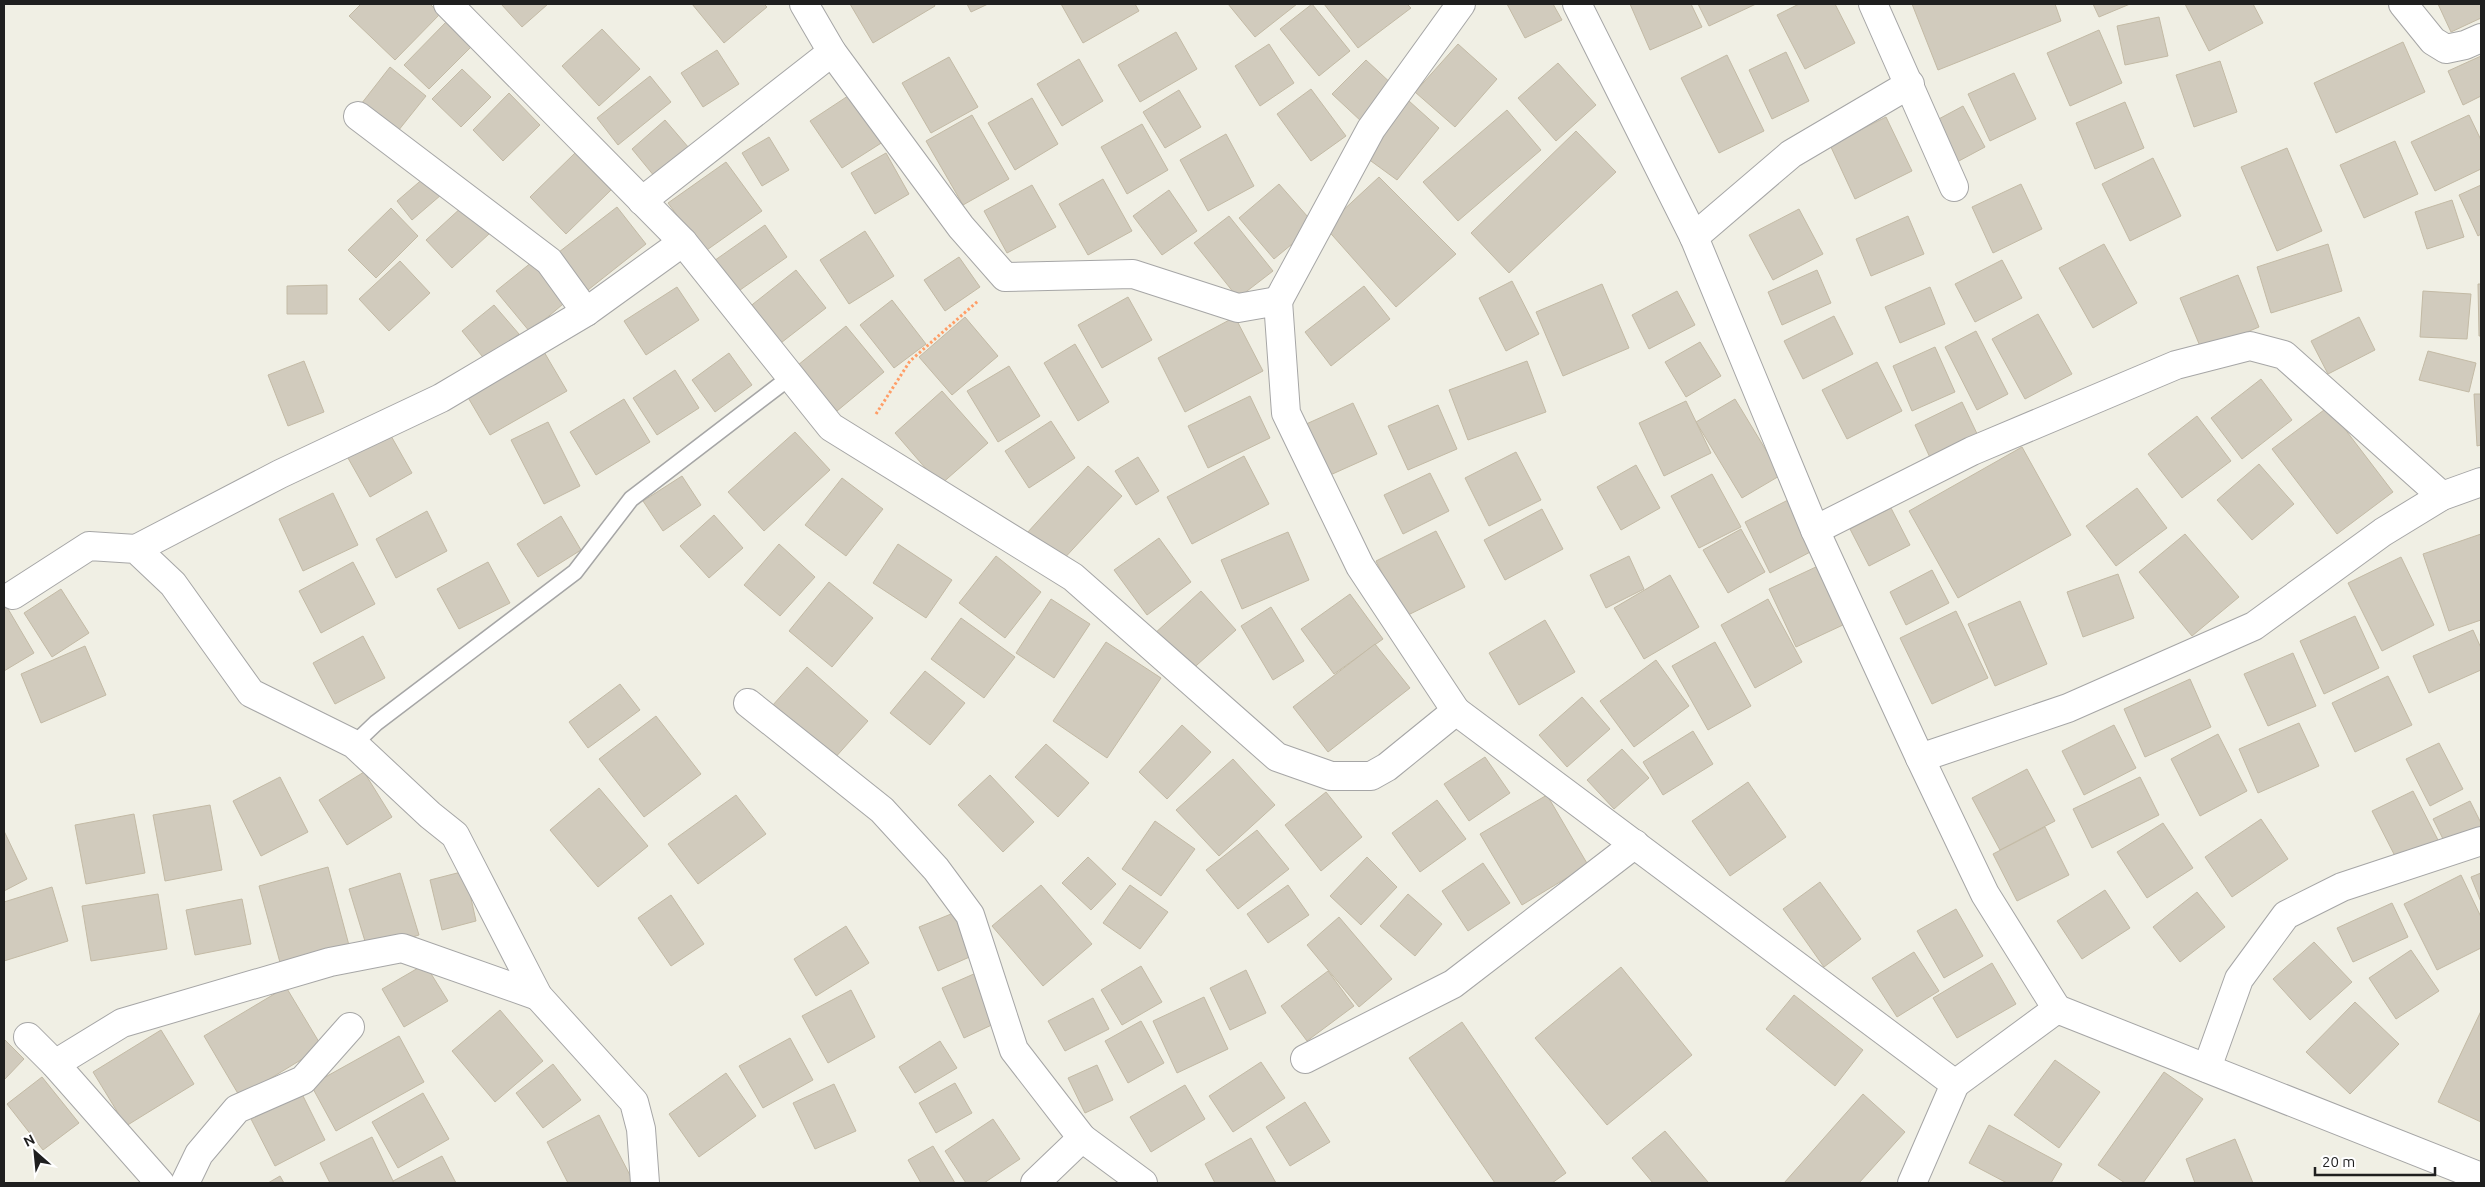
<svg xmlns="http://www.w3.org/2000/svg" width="2485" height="1187" font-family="Ubuntu,sans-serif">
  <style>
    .building { fill: #d1cbbd; stroke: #c3baa5 }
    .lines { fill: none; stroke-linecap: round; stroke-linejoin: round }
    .service-casing { stroke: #a6a6a6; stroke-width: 18 }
    .minor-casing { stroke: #a6a6a6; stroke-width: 30 }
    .path { stroke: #ff9d66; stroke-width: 3; stroke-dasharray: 2.5 2.5; stroke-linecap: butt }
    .service { stroke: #fff; stroke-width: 15 }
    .minor { stroke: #fff; stroke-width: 28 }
  </style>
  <rect width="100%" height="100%" fill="#f0efe4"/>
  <g class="building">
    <path d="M361,4h69l10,10 -45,46 -46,-44z"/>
    <path d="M501,4h47l-26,23z"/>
    <path d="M692,4h72l3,3 -43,36z"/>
    <path d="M850,4h84l1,2 -62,37z"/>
    <path d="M967,4h21l-17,8z"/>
    <path d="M1061,4h74l4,7 -56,32z"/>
    <path d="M1228,4h69l-42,33z"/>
    <path d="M1312,4l38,47 -31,25 -39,-47z"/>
    <path d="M1324,4h83l4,4 -53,40z"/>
    <path d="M1507,4h46l9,16 -37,18z"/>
    <path d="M1630,4h61l11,23 -52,23z"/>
    <path d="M1698,4h58l-47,22z"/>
    <path d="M1799,4h36l20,39 -50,26 -28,-54z"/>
    <path d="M1912,4h143l6,17 -123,49z"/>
    <path d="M2093,4h37l-31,13z"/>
    <path d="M2185,4h68l10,19 -54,28z"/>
    <path d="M2438,4h43v14l-30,14z"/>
    <path d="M2159,17l9,39 -43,9 -8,-39z"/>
    <path d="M448,20l25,25 -44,44 -25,-24z"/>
    <path d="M602,29l38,40 -41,37 -37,-40z"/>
    <path d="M2099,30l23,53 -52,23 -23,-53z"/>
    <path d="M1176,32l21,37 -57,33 -22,-37z"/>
    <path d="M2403,42l22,50 -89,41 -22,-50z"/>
    <path d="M1269,44l25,39 -34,23 -25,-40z"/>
    <path d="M1458,44l39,35 -42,48 -40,-35z"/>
    <path d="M717,50l22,34 -36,23 -22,-34z"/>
    <path d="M1786,52l23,49 -37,18 -23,-49z"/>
    <path d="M1727,55l37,76 -45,22 -38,-75z"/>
    <path d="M2481,56v40l-18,9 -15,-34z"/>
    <path d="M949,57l29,50 -47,26 -29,-50z"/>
    <path d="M1079,59l24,42 -41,25 -25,-42z"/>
    <path d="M1366,60l29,27 -33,35 -30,-28z"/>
    <path d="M2220,61l17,51 -43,15 -18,-52z"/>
    <path d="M1558,63l38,42 -40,36 -38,-43z"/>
    <path d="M390,67l36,29 -32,40 -36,-28z"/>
    <path d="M462,69l29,28 -30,30 -29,-28z"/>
    <path d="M2014,73l22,46 -46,22 -22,-47z"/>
    <path d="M650,76l21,26 -53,43 -21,-27z"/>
    <path d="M1311,89l35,47 -35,25 -34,-47z"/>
    <path d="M1179,90l22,37 -36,21 -22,-36z"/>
    <path d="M854,92l32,48 -44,28 -32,-47z"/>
    <path d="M509,93l31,32 -37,36 -30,-31z"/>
    <path d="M1032,98l26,46 -43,26 -27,-47z"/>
    <path d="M1409,101l30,27 -42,52 -37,-27z"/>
    <path d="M2125,102l19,46 -49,21 -19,-46z"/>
    <path d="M1963,106l22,41 -28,15 -22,-41z"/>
    <path d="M1507,110l34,40 -83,71 -35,-39z"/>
    <path d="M972,115l37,64 -46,26 -37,-64z"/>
    <path d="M2469,115l12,25v29l-46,22 -24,-49z"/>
    <path d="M1886,117l26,54 -57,28 -25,-54z"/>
    <path d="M665,120l24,28 -34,29 -23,-28z"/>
    <path d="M1142,124l26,46 -41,24 -26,-47z"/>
    <path d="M1576,131l40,41 -107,101 -38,-40z"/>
    <path d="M1226,134l28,52 -46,25 -28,-51z"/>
    <path d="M769,137l20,33 -27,16 -20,-33z"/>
    <path d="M2395,141l23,53 -54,24 -24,-53z"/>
    <path d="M2287,148l35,83 -45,20 -36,-84z"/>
    <path d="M575,153l36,37 -45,44 -36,-37z"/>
    <path d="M886,153l23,41 -34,20 -24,-41z"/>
    <path d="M2153,158l28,58 -51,25 -28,-57z"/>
    <path d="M726,162l36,49 -58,41 -36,-49z"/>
    <path d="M425,177l16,18 -29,25 -15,-19z"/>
    <path d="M1379,177l77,77 -60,53 -71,-80z"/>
    <path d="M1103,179l29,52 -44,24 -29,-51z"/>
    <path d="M1279,184l36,41 -41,34 -35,-41z"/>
    <path d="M2021,184l21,45 -49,24 -21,-46z"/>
    <path d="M1032,185l24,42 -49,26 -23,-42z"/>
    <path d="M2481,185v49l-3,2 -19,-41z"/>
    <path d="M1169,190l28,41 -35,24 -29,-39z"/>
    <path d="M2452,200l12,37 -37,12 -12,-37z"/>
    <path d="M463,206l26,28 -37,34 -26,-28z"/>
    <path d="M617,207l29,37 -58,46 -29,-38z"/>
    <path d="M391,208l27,28 -42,42 -28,-28z"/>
    <path d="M1799,209l24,45 -50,26 -24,-45z"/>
    <path d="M1229,216l44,55 -35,27 -44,-55z"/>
    <path d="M1908,216l16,38 -53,22 -15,-37z"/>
    <path d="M765,225l22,32 -54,38 -22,-32z"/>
    <path d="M865,231l29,45 -45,28 -29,-44z"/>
    <path d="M2104,244l33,59 -44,25 -34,-60z"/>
    <path d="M2328,244l14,47 -71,22 -14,-46z"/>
    <path d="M959,257l21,30 -35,24 -21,-31z"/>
    <path d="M537,258l32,41 -39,33 -34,-41z"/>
    <path d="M2002,260l20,38 -47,24 -20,-38z"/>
    <path d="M400,261l30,32 -41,38 -30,-32z"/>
    <path d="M796,270l30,38 -49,38 -29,-38z"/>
    <path d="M1817,270l14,33 -49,22 -14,-33z"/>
    <path d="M2238,275l21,52 -57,24 -22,-53z"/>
    <path d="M1512,281l27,53 -33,17 -27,-53z"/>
    <path d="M1602,284l27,64 -66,28 -27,-64z"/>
    <path d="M2478,284h3v52h-2z"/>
    <path d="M327,285v29h-40v-28z"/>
    <path d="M1364,286l26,33 -59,47 -26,-34z"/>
    <path d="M677,287l22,33 -53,35 -22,-34z"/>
    <path d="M1930,287l15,37 -45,19 -15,-36z"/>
    <path d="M1677,291l18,34 -46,24 -17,-34z"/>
    <path d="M2423,291l48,3 -4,45 -47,-2z"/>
    <path d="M1128,297l24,43 -50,28 -24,-43z"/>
    <path d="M892,300l34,44 -32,24 -34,-43z"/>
    <path d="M494,305l25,29 -33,27 -24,-30z"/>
    <path d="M2038,314l34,60 -47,25 -33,-60z"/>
    <path d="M1834,316l19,38 -50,25 -19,-38z"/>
    <path d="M965,317l33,39 -46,39 -33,-38z"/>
    <path d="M1235,317l28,54 -78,41 -27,-54z"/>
    <path d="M2359,317l16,33 -47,24 -17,-33z"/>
    <path d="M846,326l38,46 -47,39 -39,-46z"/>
    <path d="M1976,331l32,63 -31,16 -32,-63z"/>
    <path d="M1700,342l21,34 -35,21 -21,-35z"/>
    <path d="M1075,344l34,58 -31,19 -34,-58z"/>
    <path d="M540,345l27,46 -77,44 -27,-46z"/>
    <path d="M1935,347l20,45 -43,19 -19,-45z"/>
    <path d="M2428,351l48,12 -7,29 -50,-12z"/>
    <path d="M729,353l23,32 -37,27 -23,-32z"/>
    <path d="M304,361l20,51 -36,14 -20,-51z"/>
    <path d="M1527,361l19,51 -78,28 -19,-50z"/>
    <path d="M1877,362l25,49 -55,28 -25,-49z"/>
    <path d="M1009,366l31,50 -42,26 -31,-51z"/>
    <path d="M675,370l24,38 -42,27 -24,-37z"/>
    <path d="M2261,379l31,41 -50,39 -31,-41z"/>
    <path d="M942,391l46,52 -48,42 -45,-52z"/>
    <path d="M2474,394h7v51l-4,1z"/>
    <path d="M1250,396l20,42 -62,30 -20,-42z"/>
    <path d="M624,399l26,43 -54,33 -26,-43z"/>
    <path d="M1735,399l46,76 -39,23 -46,-76z"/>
    <path d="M1686,401l25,52 -47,23 -25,-53z"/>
    <path d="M1962,402l18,38 -47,24 -18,-39z"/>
    <path d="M1353,403l24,51 -49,22 -24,-51z"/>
    <path d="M1438,405l19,44 -49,21 -20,-44z"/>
    <path d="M2328,407l65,85 -56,42 -65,-85z"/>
    <path d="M2197,416l34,45 -49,37 -34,-44z"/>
    <path d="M1051,421l24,37 -46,30 -24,-37z"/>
    <path d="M548,422l32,64 -36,18 -33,-64z"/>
    <path d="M386,427l26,46 -42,24 -26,-46z"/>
    <path d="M795,432l35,38 -66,61 -36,-39z"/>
    <path d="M2022,447l49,88 -113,63 -49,-87z"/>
    <path d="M1516,452l25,48 -52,26 -24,-48z"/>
    <path d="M1244,456l25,48 -77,40 -25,-47z"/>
    <path d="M1138,457l21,34 -23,14 -21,-34z"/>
    <path d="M2259,464l35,40 -42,36 -35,-40z"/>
    <path d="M1636,465l24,43 -39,22 -24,-43z"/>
    <path d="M1088,466l34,30 -62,67 -33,-30z"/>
    <path d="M1430,473l19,38 -46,23 -19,-39z"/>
    <path d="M1712,474l29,53 -42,21 -28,-52z"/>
    <path d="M682,476l19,29 -38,26 -20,-30z"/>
    <path d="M842,478l41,31 -37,47 -41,-31z"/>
    <path d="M2137,488l30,40 -51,38 -30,-40z"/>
    <path d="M333,493l25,52 -55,26 -24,-52z"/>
    <path d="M1790,499l26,50 -46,24 -25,-51z"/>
    <path d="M1891,508l19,37 -41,21 -19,-37z"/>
    <path d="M1542,509l21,40 -58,31 -21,-40z"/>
    <path d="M427,511l20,40 -51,27 -20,-39z"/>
    <path d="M714,515l29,33 -34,30 -29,-32z"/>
    <path d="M561,516l20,34 -43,27 -21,-33z"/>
    <path d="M1741,529l24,43 -37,21 -25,-43z"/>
    <path d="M1436,531l29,56 -61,30 -28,-56z"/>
    <path d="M1288,532l21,48 -67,29 -21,-49z"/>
    <path d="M2185,534l54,63 -47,39 -53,-64z"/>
    <path d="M2481,534v86l-32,11 -26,-77z"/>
    <path d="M1159,538l32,44 -44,33 -33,-45z"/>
    <path d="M779,544l36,33 -35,39 -36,-31z"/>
    <path d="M898,544l54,36 -26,38 -53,-35z"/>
    <path d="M996,556l45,36 -36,46 -46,-35z"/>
    <path d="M1629,556l15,33 -38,19 -16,-33z"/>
    <path d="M2401,557l33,68 -52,26 -34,-68z"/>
    <path d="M353,562l22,42 -54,29 -22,-42z"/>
    <path d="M488,562l22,41 -51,26 -22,-40z"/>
    <path d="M1818,566l27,58 -49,23 -27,-58z"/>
    <path d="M1932,570l17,33 -43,22 -16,-33z"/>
    <path d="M2118,574l16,44 -51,19 -16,-45z"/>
    <path d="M1670,575l29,52 -55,32 -30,-51z"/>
    <path d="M829,582l44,36 -41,49 -43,-36z"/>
    <path d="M61,589l28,44 -37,24 -28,-44z"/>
    <path d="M1201,591l35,39 -48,43 -35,-38z"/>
    <path d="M1350,594l33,45 -49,35 -33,-45z"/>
    <path d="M1051,599l39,25 -36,54 -38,-25z"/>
    <path d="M1768,599l34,63 -47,26 -34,-63z"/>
    <path d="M2020,601l27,63 -52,22 -27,-62z"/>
    <path d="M4,602l30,51 -30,18z"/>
    <path d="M1271,607l33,54 -31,19 -32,-54z"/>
    <path d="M1956,611l32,67 -56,26 -32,-66z"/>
    <path d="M2355,616l24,52 -55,26 -24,-53z"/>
    <path d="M961,618l54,39 -31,41 -53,-39z"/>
    <path d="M1545,620l30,52 -56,33 -30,-52z"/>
    <path d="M2473,630l8,18v22l-52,23 -16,-37z"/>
    <path d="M363,636l22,42 -50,26 -22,-41z"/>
    <path d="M1106,642l55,36 -54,80 -54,-37z"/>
    <path d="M1715,642l36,64 -43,24 -36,-64z"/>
    <path d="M1375,644l35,44 -82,64 -35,-45z"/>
    <path d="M85,646l21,49 -65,28 -20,-49z"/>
    <path d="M2293,653l23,53 -48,20 -24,-52z"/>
    <path d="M1656,660l33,46 -55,41 -34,-46z"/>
    <path d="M807,667l61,54 -35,39 -61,-54z"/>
    <path d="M925,671l40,32 -35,42 -40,-32z"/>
    <path d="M2388,676l24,49 -57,27 -23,-49z"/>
    <path d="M2190,679l21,48 -66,30 -21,-48z"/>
    <path d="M620,684l20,26 -52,38 -19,-26z"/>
    <path d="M1582,697l28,32 -43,38 -28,-32z"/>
    <path d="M656,716l45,58 -57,43 -45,-58z"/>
    <path d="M2299,723l20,43 -61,27 -19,-44z"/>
    <path d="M1182,725l29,27 -44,47 -28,-27z"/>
    <path d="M2114,725l22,43 -52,27 -22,-44z"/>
    <path d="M1693,731l20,33 -50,31 -20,-33z"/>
    <path d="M2218,734l29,57 -47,25 -29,-57z"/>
    <path d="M2439,743l24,46 -33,17 -24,-47z"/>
    <path d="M1046,744l43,39 -31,34 -43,-40z"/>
    <path d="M1622,749l27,29 -35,31 -27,-29z"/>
    <path d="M1485,757l25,36 -41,28 -25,-37z"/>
    <path d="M1233,759l42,46 -56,51 -43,-46z"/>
    <path d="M2027,769l28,52 -55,29 -28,-52z"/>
    <path d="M364,772l28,45 -45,28 -28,-45z"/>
    <path d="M990,775l44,47 -31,30 -45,-47z"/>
    <path d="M280,777l28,55 -47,24 -28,-55z"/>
    <path d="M2140,777l19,38 -67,33 -19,-39z"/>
    <path d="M1748,782l38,55 -56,39 -38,-55z"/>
    <path d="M599,788l49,58 -50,41 -48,-57z"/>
    <path d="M2413,791l25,49 -41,20 -25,-49z"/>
    <path d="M1326,792l36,45 -41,34 -36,-46z"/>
    <path d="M736,795l30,39 -68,50 -30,-40z"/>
    <path d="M1547,795l41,70 -66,40 -42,-71z"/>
    <path d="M1437,800l29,39 -46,33 -28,-39z"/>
    <path d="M2470,801l11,22v8l-34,16 -14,-28z"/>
    <path d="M210,805l12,65 -57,11 -12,-66z"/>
    <path d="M134,814l11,59 -59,11 -11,-59z"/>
    <path d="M2261,819l27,40 -56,38 -27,-40z"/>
    <path d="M1155,821l40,28 -34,47 -39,-27z"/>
    <path d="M2163,823l30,45 -46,30 -30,-46z"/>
    <path d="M2045,827l24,48 -52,26 -24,-47z"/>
    <path d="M1257,830l32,39 -51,40 -32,-39z"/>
    <path d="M4,831l23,48 -23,12z"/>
    <path d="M1088,857l28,27 -25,26 -29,-27z"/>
    <path d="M1367,857l30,30 -36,38 -31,-29z"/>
    <path d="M1483,863l27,40 -42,28 -26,-40z"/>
    <path d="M328,867l22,82 -69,17 -22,-80z"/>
    <path d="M465,871l11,50 -34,9 -12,-50z"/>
    <path d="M400,873l19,62 -51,16 -19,-62z"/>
    <path d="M2481,873v29l-10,-25z"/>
    <path d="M2461,875l20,42v31l-44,22 -33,-66z"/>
    <path d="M1820,882l41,57 -37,28 -41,-58z"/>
    <path d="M1041,885l51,59 -49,42 -51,-60z"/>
    <path d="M1130,885l38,27 -28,37 -37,-26z"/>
    <path d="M1288,885l21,30 -41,28 -21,-29z"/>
    <path d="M52,887l16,54 -64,20v-59z"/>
    <path d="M2105,890l25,38 -48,31 -25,-38z"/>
    <path d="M2197,892l28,35 -45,35 -27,-35z"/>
    <path d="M158,894l9,55 -76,12 -9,-55z"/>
    <path d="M1408,894l34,30 -27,32 -35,-30z"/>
    <path d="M671,895l33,49 -33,22 -33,-48z"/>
    <path d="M242,899l9,45 -56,11 -9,-45z"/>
    <path d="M2392,903l16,34 -55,25 -16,-34z"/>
    <path d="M1956,909l27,47 -39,22 -27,-47z"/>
    <path d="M956,912l18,43 -36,16 -19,-44z"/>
    <path d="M1339,917l53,62 -33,28 -52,-62z"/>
    <path d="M846,926l23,37 -53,33 -22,-37z"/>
    <path d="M2314,942l38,40 -42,38 -37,-41z"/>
    <path d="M2411,950l28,41 -43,28 -27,-41z"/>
    <path d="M1914,952l25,39 -42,26 -25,-39z"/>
    <path d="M1992,963l24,41 -59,34 -24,-40z"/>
    <path d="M425,964l23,37 -44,26 -22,-38z"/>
    <path d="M1141,966l21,36 -40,23 -21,-35z"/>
    <path d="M1621,967l71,88 -85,70 -72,-87z"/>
    <path d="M1246,970l20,43 -36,17 -20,-42z"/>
    <path d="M1328,971l26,35 -47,35 -26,-35z"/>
    <path d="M976,973l22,49 -34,16 -22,-50z"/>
    <path d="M286,987l36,60 -82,50 -36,-61z"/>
    <path d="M851,990l24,47 -47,26 -26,-47z"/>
    <path d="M1794,995l69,55 -28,36 -69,-57z"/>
    <path d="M1204,997l24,52 -51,24 -24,-52z"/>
    <path d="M1093,998l16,31 -44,22 -17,-30z"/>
    <path d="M2355,1002l44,42 -49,50 -44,-42z"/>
    <path d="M500,1010l43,51 -48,41 -43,-51z"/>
    <path d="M2481,1011v111l-43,-20z"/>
    <path d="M1141,1021l23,42 -36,20 -23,-42z"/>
    <path d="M1462,1022l104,151 -14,10h-57l-86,-125z"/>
    <path d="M161,1030l33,54 -68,42 -33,-54z"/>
    <path d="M399,1036l25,46 -88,49 -25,-46z"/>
    <path d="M790,1038l23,42 -50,28 -24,-42z"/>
    <path d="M4,1039l20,20 -20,21z"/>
    <path d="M940,1041l17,27 -42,25 -16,-26z"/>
    <path d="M2055,1060l45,32 -41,56 -45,-33z"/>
    <path d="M1261,1062l24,36 -52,34 -24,-36z"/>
    <path d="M553,1064l28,36 -38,28 -27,-35z"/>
    <path d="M1097,1065l16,35 -28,13 -17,-35z"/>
    <path d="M2164,1072l39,27 -60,84h-18l-27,-18z"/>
    <path d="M726,1073l30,43 -57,41 -30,-43z"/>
    <path d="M42,1077l37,46 -36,27 -36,-46z"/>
    <path d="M955,1083l17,30 -36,20 -17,-30z"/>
    <path d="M834,1084l22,47 -41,18 -22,-46z"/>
    <path d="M1185,1085l20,34 -54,33 -21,-35z"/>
    <path d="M423,1093l26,46 -51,29 -26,-46z"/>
    <path d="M302,1094l23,46 -50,26 -24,-47z"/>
    <path d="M1863,1094l42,38 -46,51h-75z"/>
    <path d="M1305,1102l25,40 -40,24 -24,-39z"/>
    <path d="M599,1115l35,68h-66l-21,-41z"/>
    <path d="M993,1119l27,40 -36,24h-18l-21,-32z"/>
    <path d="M1989,1125l73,39 -11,19h-44l-38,-20z"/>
    <path d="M1665,1131l43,51 -1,1h-54l-21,-25z"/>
    <path d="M372,1137l22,46h-64l-10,-20z"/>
    <path d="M1251,1138l25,45h-61l-10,-19z"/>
    <path d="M2235,1139l18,44h-58l-9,-24z"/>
    <path d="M933,1146l22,37h-34l-13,-23z"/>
    <path d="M442,1156l14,27h-62l-1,-2z"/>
    <path d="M280,1176l4,7h-16z"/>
  </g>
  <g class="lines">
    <g class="service-casing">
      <path id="service" d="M354,744l22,-21 199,-151 56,-73 158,-121"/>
    </g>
    <g class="minor-casing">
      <g id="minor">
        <path d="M448,4l235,238 148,185 242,150 204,180 54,19h40l16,-9 69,-56 499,373 102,-75 424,168"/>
        <path d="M804,4l28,48 129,175 44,50 128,-3 105,34 40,-7 8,112 74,153 96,145"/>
        <path d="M1577,4l117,233 121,293 105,228 65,136 72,115"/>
        <path d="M1873,4l81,183"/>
        <path d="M2403,4l30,37 13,8 19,-4 16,-7"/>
        <path d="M358,116l191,145 37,51"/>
        <path d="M642,201l190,-149"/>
        <path d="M1694,237l97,-83 119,-70"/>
        <path d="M1278,301l93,-172 90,-125"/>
        <path d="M1815,530l157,-79 204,-86 74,-19 34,9 158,141"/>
        <path d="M136,549l144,-75 161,-76 145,-86 97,-70"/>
        <path d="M13,595l76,-49 47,3 37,35 78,109 103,51 76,71 25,20 83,161 96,106 7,27 4,54"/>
        <path d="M748,703l134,107 54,59 34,46 44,135 68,88"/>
        <path d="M1920,758l148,-50 186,-82 129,-94 59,-36 39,-14"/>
        <path d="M28,1037l27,27 105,119"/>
        <path d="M1305,1059l148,-75 182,-140"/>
        <path d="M55,1064l67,-41 208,-61 72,-14 136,48"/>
        <path d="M2207,1068l32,-89 47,-64 56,-28 139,-46"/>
        <path d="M185,1183l14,-29 38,-45 66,-29 47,-53"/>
        <path d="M1035,1183l47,-45 61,45"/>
        <path d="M1912,1183l43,-99"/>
      </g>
    </g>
    <path class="path" d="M876,414l34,-53 68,-60"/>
    <use href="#service" class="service"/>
    <use href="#minor" class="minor"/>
  </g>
  <rect width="2485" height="1187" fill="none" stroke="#1f1f1f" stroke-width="10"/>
  <g transform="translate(35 1152) rotate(333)" stroke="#ffffff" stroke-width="4" paint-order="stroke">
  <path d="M0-4L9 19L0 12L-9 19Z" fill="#1f1f1f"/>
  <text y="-8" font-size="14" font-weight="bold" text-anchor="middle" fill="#1f1f1f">N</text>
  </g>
  <path d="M2315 1167v8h120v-8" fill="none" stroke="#1f1f1f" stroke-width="2.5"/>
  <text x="2322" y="1167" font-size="15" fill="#1f1f1f" stroke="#ffffff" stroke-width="4" paint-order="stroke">20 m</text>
</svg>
